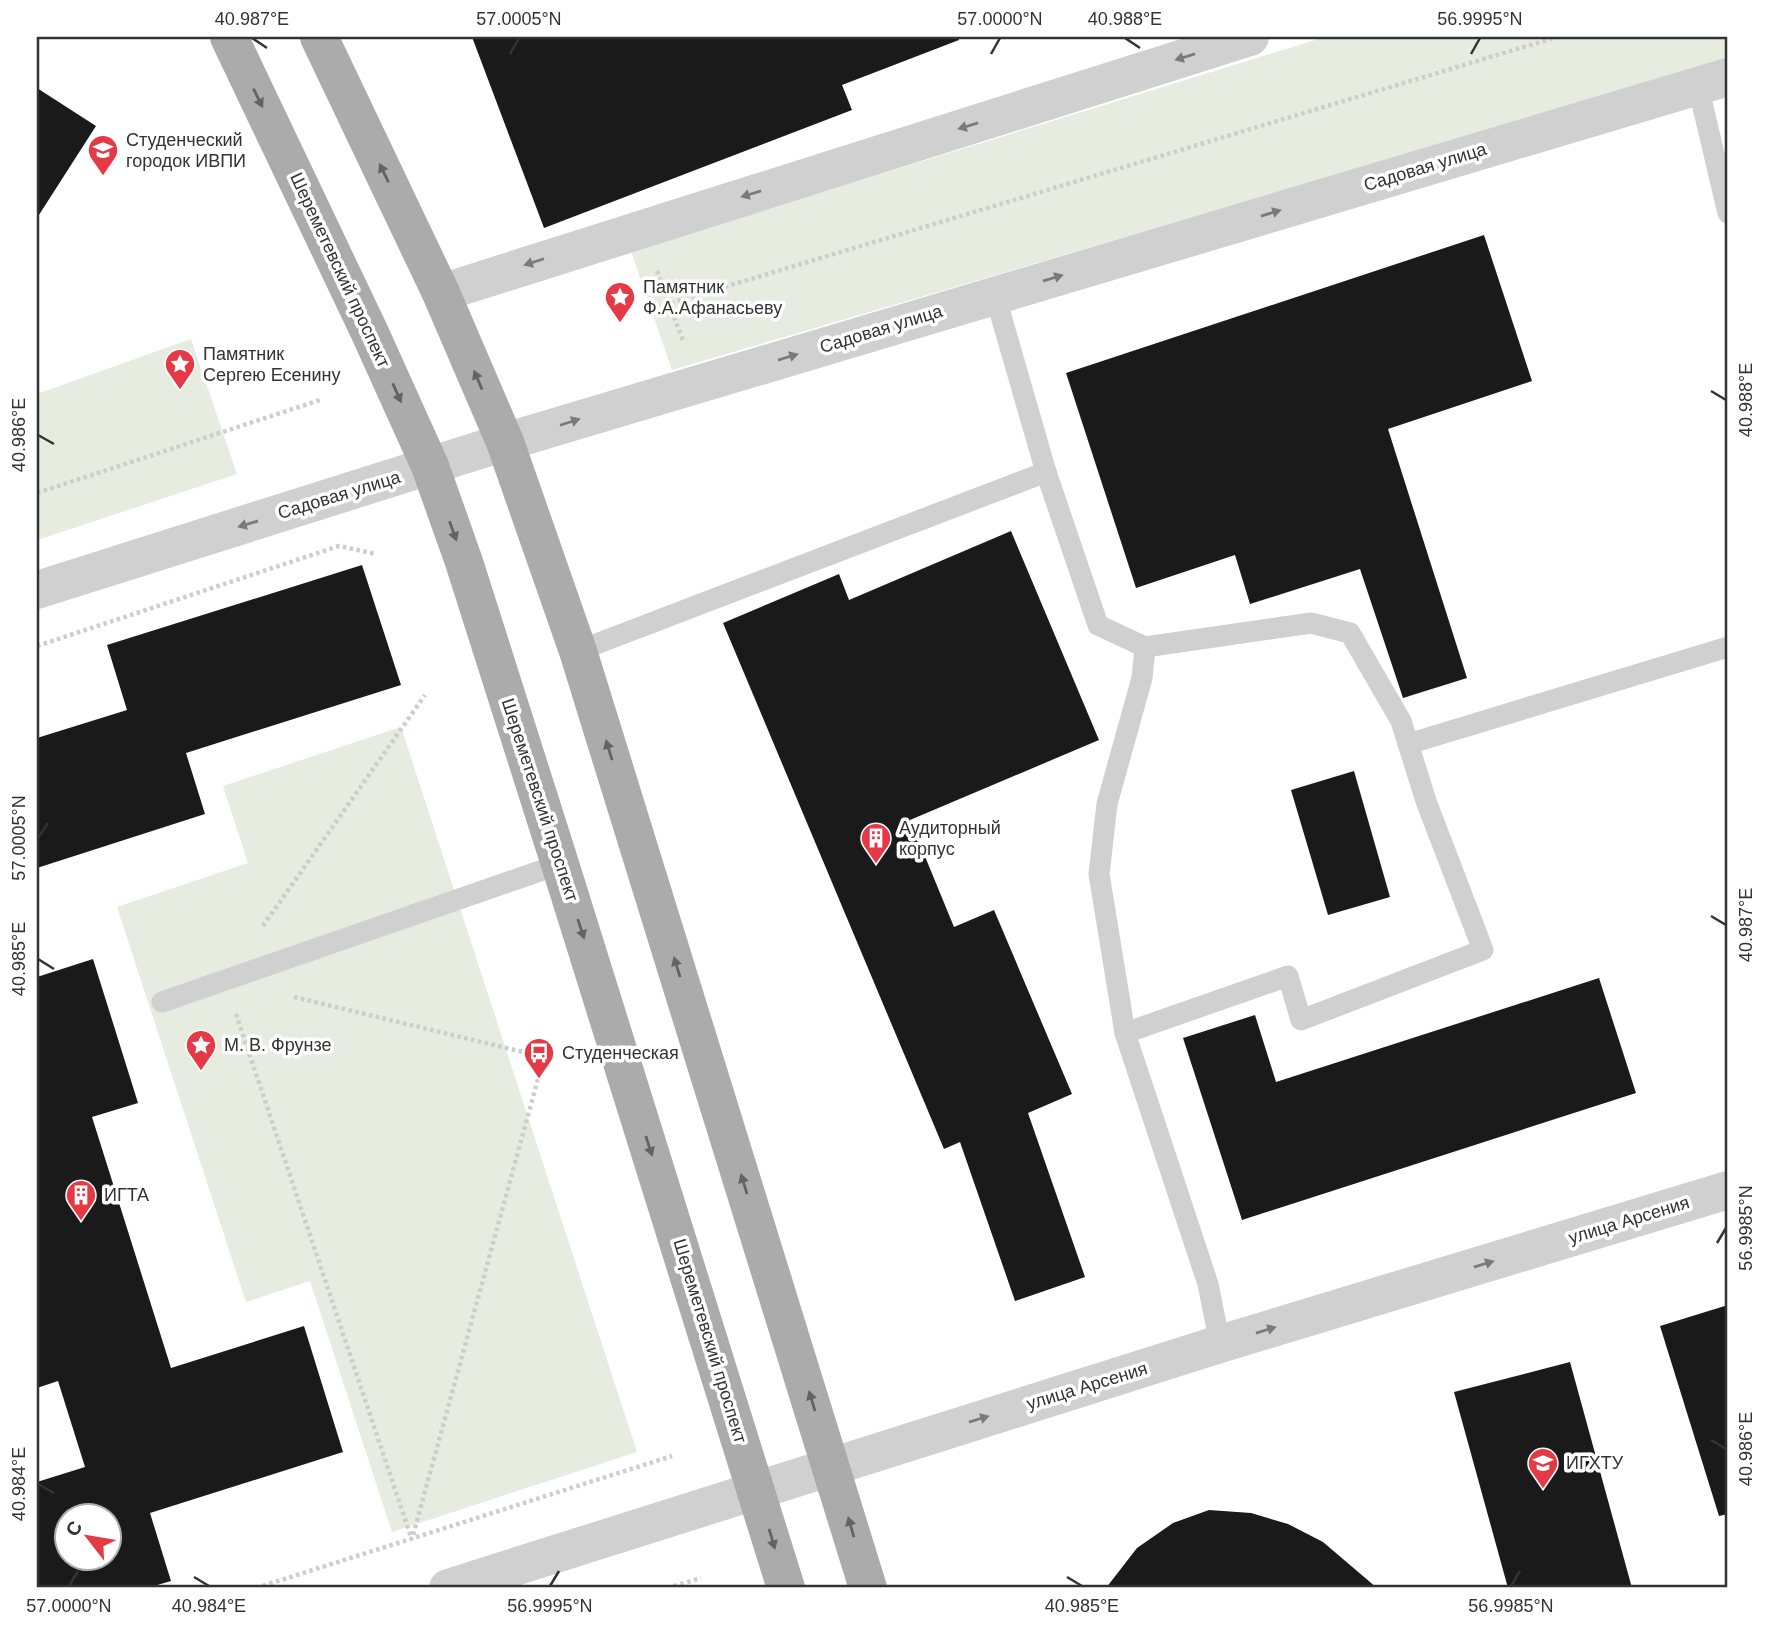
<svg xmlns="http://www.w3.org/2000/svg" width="1765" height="1625" font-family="Helvetica,sans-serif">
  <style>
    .green { fill: #e6ecdf }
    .building { fill: #1a1a1a; fill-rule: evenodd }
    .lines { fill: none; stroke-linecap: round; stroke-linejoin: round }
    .path { stroke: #cdcdcd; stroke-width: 4.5; stroke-dasharray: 3.5 3.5; stroke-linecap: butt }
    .service { stroke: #d0d0d0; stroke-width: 21 }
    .minor { stroke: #d0d0d0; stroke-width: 38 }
    .tertiary { stroke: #d0d0d0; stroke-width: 38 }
    .primary { stroke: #ababab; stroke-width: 38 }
    .oneway { fill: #7a7a7a }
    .oneway2 { fill: #636363 }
    .ticks { fill: none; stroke: #333; stroke-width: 2.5 }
    .labels { text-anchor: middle; stroke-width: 7; stroke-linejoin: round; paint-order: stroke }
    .poi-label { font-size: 18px; fill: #333; stroke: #fff; text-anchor: start }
    .street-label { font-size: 18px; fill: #333; stroke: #fff }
    .neatline { fill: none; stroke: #333; stroke-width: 2.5 }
    .ticks-label { font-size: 18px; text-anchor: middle; fill: #333 }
  </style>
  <rect width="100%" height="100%" fill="#fff"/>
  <g class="green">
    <path d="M1325,37h403v23l-1056,310 -41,-119z"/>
    <path d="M191,339l46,135 -200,66v-146z"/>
    <path d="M401,727l236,725 -245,80 -82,-251 -64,21 -129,-395 131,-44 -25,-77z"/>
  </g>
  <g class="building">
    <path d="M472,37h486l1,3 -117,45 10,25 -308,118z"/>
    <path d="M37,88l59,38 -59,92z"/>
    <path d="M1484,235l48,146 -144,48 79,249 -64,20 -43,-129 -110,35 -15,-49 -99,33 -70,-215z"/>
    <path d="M1011,531l88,209 -189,80 44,107 40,-17 78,184 -44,19 57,164 -70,24 -55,-159 -16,7 -221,-526 116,-49 10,26z"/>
    <path d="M362,565l39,120 -215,68 19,61 -168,54v-130l90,-28 -20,-65z"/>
    <path d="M1354,771l36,126 -62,18 -37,-125z"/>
    <path d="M93,959l45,144 -46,14 79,251 133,-42 39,126 -193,61 21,68 -24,7h-110v-106l48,-15 -27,-86 -21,7v-411zM66,1516h42v42h-42z"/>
    <path d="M1599,978l37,115 -394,127 -59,-182 72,-23 21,67z"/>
    <path d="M1728,1305v209l-9,2 -59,-190z"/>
    <path d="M1570,1362l62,226h-124l-54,-196z"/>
    <path d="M1209,1510l42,3 37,11 35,18 54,46h-271l31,-40 36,-25z"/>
  </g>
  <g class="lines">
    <g class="path">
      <path d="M657,271l26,70"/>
      <path d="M671,303l886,-266"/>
      <path d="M37,493l283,-93"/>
      <path d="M37,646l302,-100 37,8"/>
      <path d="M263,926l162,-231"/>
      <path d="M294,997l250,60 -132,482"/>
      <path d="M236,1014l175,523"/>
      <path d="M256,1588l416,-132"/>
      <path d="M667,1588l34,-10"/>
    </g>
    <g class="service">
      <path d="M1698,86l30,127"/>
      <path d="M995,295l51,177"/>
      <path d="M578,651l468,-179 52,153 47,22 166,-24 39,10 51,88 25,80 57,149 -182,70 -13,-44 -163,57 83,251 12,60"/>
      <path d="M1408,744l320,-97"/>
      <path d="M162,1002l398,-138"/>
      <path d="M1125,1033l-26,-159 8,-70 35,-126 3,-31"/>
    </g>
    <g class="minor">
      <path d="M37,590l468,-148"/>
      <path d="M448,1588l772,-244 508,-154"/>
    </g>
    <g class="tertiary">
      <path d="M441,293l809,-256"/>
      <path d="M505,442l1223,-365"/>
    </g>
    <g class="primary">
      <path d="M229,37l140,294 61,135 34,96 96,302 226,724"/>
      <path d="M319,37l122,256 64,149 73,209 290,937"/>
    </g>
  </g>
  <defs><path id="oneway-solid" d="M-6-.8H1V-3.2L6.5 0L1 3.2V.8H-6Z" transform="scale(1.75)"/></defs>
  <g class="oneway">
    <use href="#oneway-solid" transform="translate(1185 57) rotate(163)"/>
    <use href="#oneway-solid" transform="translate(968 126) rotate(163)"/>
    <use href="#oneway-solid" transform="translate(751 194) rotate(163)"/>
    <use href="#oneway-solid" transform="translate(1271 213) rotate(-17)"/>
    <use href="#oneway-solid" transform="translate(534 262) rotate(162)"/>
    <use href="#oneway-solid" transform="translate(1053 278) rotate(-17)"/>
    <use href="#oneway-solid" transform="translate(788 357) rotate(-17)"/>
    <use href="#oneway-solid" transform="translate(570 422) rotate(-18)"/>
    <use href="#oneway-solid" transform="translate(248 524) rotate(163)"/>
    <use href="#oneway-solid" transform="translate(1484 1264) rotate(-17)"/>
    <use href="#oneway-solid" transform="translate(1266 1330) rotate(-17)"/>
    <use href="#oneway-solid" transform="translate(979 1419) rotate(-17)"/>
  </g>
  <g class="oneway2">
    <use href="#oneway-solid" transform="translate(258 98) rotate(64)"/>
    <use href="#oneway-solid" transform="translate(384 173) rotate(-116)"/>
    <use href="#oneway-solid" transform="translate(478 380) rotate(-113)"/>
    <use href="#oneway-solid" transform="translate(397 393) rotate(66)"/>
    <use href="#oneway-solid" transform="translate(453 531) rotate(70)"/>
    <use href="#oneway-solid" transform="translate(609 750) rotate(-107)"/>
    <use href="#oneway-solid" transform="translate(581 929) rotate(72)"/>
    <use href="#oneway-solid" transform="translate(677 967) rotate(-107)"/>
    <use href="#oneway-solid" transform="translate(649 1146) rotate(72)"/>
    <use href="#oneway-solid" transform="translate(744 1184) rotate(-107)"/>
    <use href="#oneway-solid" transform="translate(812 1401) rotate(-107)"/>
    <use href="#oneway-solid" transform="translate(851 1527) rotate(-106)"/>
    <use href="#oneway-solid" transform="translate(772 1539) rotate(74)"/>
  </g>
  <path class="ticks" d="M252,38l15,10M1125,38l15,10M510,54l9,-16M991,54l9,-16M1471,54l9,-16M1711,391l15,9M38,435l16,9M38,838l10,-15M1711,916l15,9M38,959l16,10M1717,1243l9,-15M1711,1440l15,9M38,1484l16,9M194,1577l15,9M1067,1577l15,9M69,1586l9,-15M550,1586l9,-15M1511,1586l9,-15"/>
  <defs>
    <g id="university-pin" transform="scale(1.575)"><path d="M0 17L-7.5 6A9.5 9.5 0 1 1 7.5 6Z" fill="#e63946" stroke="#fff"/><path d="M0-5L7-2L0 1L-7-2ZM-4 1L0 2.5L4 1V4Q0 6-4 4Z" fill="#fff"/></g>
    <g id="sight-pin" transform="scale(1.575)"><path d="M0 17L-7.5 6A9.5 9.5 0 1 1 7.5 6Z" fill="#e63946" stroke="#fff"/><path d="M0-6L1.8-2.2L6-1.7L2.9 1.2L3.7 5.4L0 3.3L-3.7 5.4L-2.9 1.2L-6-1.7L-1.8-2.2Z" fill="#fff"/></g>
    <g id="building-pin" transform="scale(1.575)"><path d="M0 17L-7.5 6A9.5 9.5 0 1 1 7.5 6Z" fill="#e63946" stroke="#fff"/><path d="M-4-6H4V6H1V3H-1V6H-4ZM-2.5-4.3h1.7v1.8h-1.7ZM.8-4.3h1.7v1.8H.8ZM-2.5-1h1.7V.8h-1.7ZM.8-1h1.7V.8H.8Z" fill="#fff"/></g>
    <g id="bus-pin" transform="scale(1.575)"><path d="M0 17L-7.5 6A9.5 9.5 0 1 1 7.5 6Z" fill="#e63946" stroke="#fff"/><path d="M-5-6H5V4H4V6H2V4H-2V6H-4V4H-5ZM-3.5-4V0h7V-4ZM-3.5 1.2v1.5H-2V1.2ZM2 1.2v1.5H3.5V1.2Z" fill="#fff"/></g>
  </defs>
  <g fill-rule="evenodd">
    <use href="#university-pin" x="103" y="150"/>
    <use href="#sight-pin" x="620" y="297"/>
    <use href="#sight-pin" x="180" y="364"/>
    <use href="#building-pin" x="876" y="838"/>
    <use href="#sight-pin" x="201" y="1045"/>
    <use href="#bus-pin" x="539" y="1053"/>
    <use href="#building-pin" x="81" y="1195"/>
    <use href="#university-pin" x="1543" y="1463"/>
  </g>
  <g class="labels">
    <g class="poi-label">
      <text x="126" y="146">Студенческий<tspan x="126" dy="21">городок ИВПИ</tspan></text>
      <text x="643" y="293">Памятник<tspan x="643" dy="21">Ф.А.Афанасьеву</tspan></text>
      <text x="203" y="360">Памятник<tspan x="203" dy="21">Сергею Есенину</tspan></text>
      <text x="899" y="834">Аудиторный<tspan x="899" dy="21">корпус</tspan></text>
      <text x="224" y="1051">М. В. Фрунзе</text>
      <text x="562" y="1059">Студенческая</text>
      <text x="104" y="1201">ИГТА</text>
      <text x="1566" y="1469">ИГХТУ</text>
    </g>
    <g class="street-label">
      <text transform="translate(1425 167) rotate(-17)" y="6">Садовая улица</text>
      <text transform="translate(340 270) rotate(65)" y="6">Шереметевский проспект</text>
      <text transform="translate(881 329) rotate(-17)" y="6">Садовая улица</text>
      <text transform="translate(339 495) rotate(-17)" y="6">Садовая улица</text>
      <text transform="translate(540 800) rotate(72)" y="6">Шереметевский проспект</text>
      <text transform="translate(1629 1220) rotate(-17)" y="6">улица Арсения</text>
      <text transform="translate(710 1341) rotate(73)" y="6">Шереметевский проспект</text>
      <text transform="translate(1087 1386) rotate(-17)" y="6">улица Арсения</text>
    </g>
  </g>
  <rect width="1765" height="1625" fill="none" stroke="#ffffff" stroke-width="77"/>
  <g transform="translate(88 1537) rotate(301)"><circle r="33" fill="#ffffff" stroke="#adadad" stroke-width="2"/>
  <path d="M0-5L12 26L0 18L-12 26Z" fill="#e63946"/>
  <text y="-10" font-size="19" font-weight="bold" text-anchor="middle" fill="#333333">С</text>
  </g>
  <rect x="38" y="38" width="1688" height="1548" class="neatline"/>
  <g class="ticks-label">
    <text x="252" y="25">40.987°E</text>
    <text x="519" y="25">57.0005°N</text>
    <text x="1000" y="25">57.0000°N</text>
    <text x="1125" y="25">40.988°E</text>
    <text x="1480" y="25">56.9995°N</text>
    <text transform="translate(1746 400) rotate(-90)" y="6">40.988°E</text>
    <text transform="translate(19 435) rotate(-90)" y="6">40.986°E</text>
    <text transform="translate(19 838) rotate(-90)" y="6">57.0005°N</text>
    <text transform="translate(1746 925) rotate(-90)" y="6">40.987°E</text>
    <text transform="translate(19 959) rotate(-90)" y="6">40.985°E</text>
    <text transform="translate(1746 1228) rotate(-90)" y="6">56.9985°N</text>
    <text transform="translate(1746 1449) rotate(-90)" y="6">40.986°E</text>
    <text transform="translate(19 1484) rotate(-90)" y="6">40.984°E</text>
    <text x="69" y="1612">57.0000°N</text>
    <text x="209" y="1612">40.984°E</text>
    <text x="550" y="1612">56.9995°N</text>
    <text x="1082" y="1612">40.985°E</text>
    <text x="1511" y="1612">56.9985°N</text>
  </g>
</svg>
